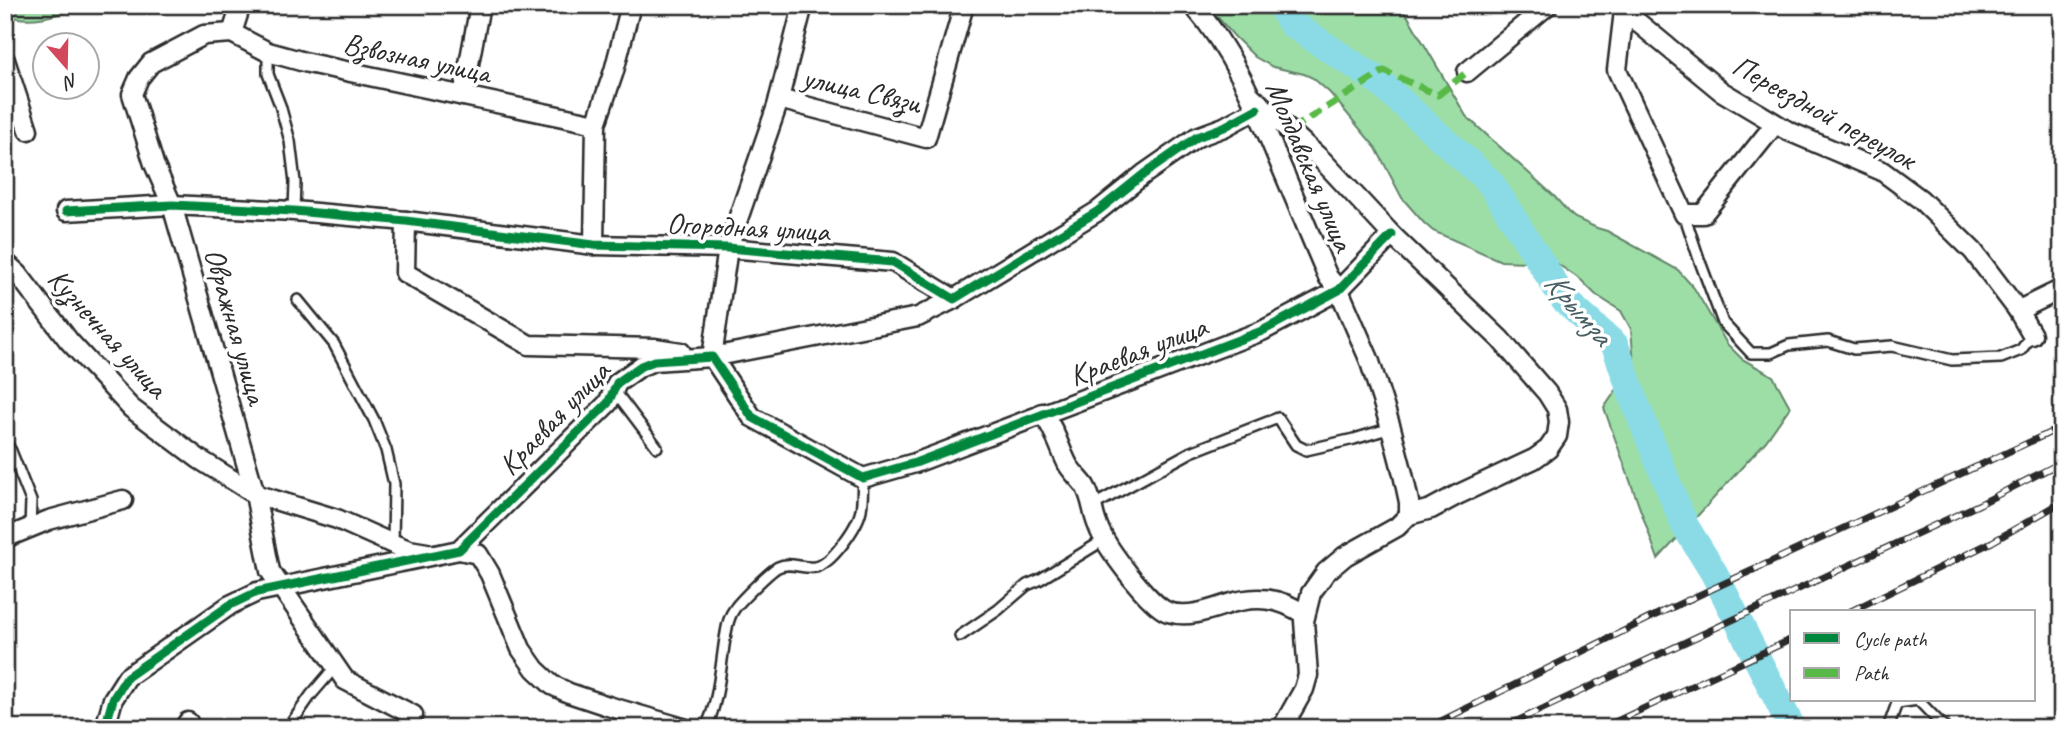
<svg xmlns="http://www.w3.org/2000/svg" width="2067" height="733" font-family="Caveat,sans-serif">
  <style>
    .green { fill: #9ddea7; stroke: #648469; stroke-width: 2 }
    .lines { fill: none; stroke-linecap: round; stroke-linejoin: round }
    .river { stroke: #8bdbe6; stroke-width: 28 }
    .lane-casing { stroke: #2b2b2b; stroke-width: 14 }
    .street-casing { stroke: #2b2b2b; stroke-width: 23 }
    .lane { stroke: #fff; stroke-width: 9 }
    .street { stroke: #fff; stroke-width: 18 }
    .rail-casing { stroke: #2b2b2b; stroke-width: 7 }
    .rail { stroke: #fff; stroke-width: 4.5; stroke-dasharray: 13; stroke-linecap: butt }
    .quiet { stroke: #58b947; stroke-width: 7; stroke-dasharray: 14 7; stroke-linecap: butt }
    .cycleway-casing { stroke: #fff; stroke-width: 13 }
    .cycleway { stroke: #00873e; stroke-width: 9 }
    .labels { text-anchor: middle; stroke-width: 7; stroke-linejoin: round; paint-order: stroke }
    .street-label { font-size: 30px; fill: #2b2b2b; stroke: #fff }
    .water-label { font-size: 32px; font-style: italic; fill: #486063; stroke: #fff }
  </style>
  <rect width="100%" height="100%" fill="#fff"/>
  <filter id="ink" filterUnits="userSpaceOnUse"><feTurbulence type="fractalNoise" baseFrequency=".0143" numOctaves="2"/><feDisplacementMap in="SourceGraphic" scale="14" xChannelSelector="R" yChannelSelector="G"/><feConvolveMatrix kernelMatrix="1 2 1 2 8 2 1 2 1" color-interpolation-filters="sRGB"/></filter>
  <g filter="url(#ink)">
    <g class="green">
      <path d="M5,5h74c-19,12 -52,18 -73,10z"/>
      <path d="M1207,5h186l14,10 59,101 88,80 14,16 7,6 22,10 10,3 71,39 16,18 33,56 15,15 31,17 17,31 -24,34 -108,118 -54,-151 30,-44 -3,-35 -10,-18 -25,-16 -15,-15 -25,-17 -55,-2 -68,-30 -9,-8 -22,-25 -26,-50 -46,-55 -17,-15 -9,-4 -31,-7 -18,-10 -21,-21z"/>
    </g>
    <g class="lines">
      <path class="river" d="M1280,5l12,19 85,56 113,102 75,119 50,44 20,58 50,123 29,47 78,155"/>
      <g class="lane-casing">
        <g id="lane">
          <path d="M268,52v22l12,31 10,36 5,41 -1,29"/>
          <path d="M1684,214l15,45 24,64 28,30h20l18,-8 39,-4 26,8 38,-3 60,14 49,-2 20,-8 11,-15"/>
          <path d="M298,300l36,44 40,76 12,30 8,34 -1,60"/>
          <path d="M614,390l43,57"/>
          <path d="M5,442l6,9 20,50 -1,27"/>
          <path d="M1094,505l97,-53 87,-34 18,27 10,5 48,-11 37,-11"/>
          <path d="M960,636l38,-26 29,-25 12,-5 65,-40"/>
          <path d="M288,728l23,-33 25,-29"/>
          <path d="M705,728c13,-20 16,-65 20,-89 2,-11 3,-22 10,-31 6,-8 35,-37 43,-41 12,-6 24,2 37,0 16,-2 43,-41 46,-57 2,-10 1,-22 2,-32"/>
          <path d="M1888,728l9,-25 21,-3 27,28"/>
        </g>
      </g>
      <g class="street-casing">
        <g id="street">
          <path d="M803,5l-26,101 -49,142 -16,109 206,-40 36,-18"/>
          <path d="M1193,5c39,45 62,99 85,154 17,39 33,79 50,118l11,13 30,69 22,69 12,46 6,28v13"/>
          <path d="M1622,5l2,6 97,80 67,40 94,40 38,28 53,52 44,58 15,26"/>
          <path d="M1624,11l-7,59 67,144h19l72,-90"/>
          <path d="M232,33l-28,2 -53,28 -12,15 -7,16 22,70 18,41 83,289 15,77 75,109 68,35"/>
          <path d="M232,33l36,19 40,11 288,61"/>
          <path d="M232,33l9,-28"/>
          <path d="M5,60l23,70"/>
          <path d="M1467,72l81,-67"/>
          <path d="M1250,95l73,66 69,74 108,104 47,54 10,16 2,13 -2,14 -9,13 -14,10 -77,36 -26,14 -22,6 -12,12 -52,29 -19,16 -15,21 -7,28 4,54 -4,14 -22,39"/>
          <path d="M463,96l17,-91"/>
          <path d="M779,99l147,39 38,-133"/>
          <path d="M66,211l106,-6 122,6 112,10 188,24 134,3 165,14 61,37 144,-88 46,-37 53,-37 27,-10 33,-18"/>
          <path d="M406,221l-1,52 124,72 126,3 26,4"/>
          <path d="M594,245l2,-121 18,-53 17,-66"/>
          <path d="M5,262l13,12 51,67 62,67 68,51 56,35 82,25 56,25 16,6 18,3"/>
          <path d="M2017,309l2,1 43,-21"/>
          <path d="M1042,413c13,15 17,35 26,52 5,8 12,14 17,21 8,14 7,27 13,40 7,20 51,79 70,86 19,6 39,-1 57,-7 30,-10 55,-8 80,10"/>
          <path d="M5,538l44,-18 74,-20"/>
          <path d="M459,550l19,4 12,20 31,75 14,20 17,16 17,8 39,13 75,22"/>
          <path d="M105,728l8,-29 14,-22 103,-72 27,-13 202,-42 149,-147 9,-20 24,-17 13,-5 58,-4 40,60 111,61 52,-15 347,-132 77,-41 53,-55"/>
          <path d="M184,728l4,-6"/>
        </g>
      </g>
      <use href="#lane" class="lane"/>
      <use href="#street" class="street"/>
      <g class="rail-casing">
        <g id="rail">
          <path d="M1849,612l143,-70 70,-40"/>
          <path d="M1427,728l233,-115 402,-186"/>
          <path d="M1502,728l478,-224 82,-42"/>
          <path d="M1602,728l190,-89"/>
        </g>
      </g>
      <use href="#rail" class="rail"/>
      <path class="quiet" d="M1291,130l93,-59 54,24 29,-23"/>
      <g class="cycleway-casing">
        <g id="cycleway">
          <path d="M66,211l106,-6 122,6 112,10 188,24 134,3 165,14 61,37 144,-88 46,-37 53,-37 27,-10 33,-18"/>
          <path d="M105,728l8,-29 14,-22 103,-72 27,-13 202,-42 149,-147 9,-20 24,-17 13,-5 58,-4 40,60 111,61 52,-15 347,-132 77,-41 53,-55"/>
        </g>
      </g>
      <use href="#cycleway" class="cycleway"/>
    </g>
  </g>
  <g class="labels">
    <g class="street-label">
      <text transform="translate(417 58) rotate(12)" y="10">Взвозная улица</text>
      <text transform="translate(862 90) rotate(13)" y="10">улица Связи</text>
      <text transform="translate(1824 112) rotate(29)" y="10">Переездной переулок</text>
      <text transform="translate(1310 166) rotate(67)" y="10">Молдавская улица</text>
      <text transform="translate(748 227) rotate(3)" y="10">Огородная улица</text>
      <text transform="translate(236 326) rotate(74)" y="10">Овражная улица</text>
      <text transform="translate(108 333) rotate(48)" y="10">Кузнечная улица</text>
      <text transform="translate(1138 351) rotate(-21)" y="10">Краевая улица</text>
      <text transform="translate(554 418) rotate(-46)" y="10">Краевая улица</text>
    </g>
    <g class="water-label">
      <text transform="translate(1579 308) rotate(49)" y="11">Крымза</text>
    </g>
  </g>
  <rect width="2067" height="733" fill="none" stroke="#fff" stroke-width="28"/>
  <rect x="14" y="14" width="2039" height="705" fill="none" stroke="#2b2b2b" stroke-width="2.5" filter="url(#ink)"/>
  <rect x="1790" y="610" width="245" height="91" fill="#ffffff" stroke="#aaaaaa" stroke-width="2"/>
  <rect x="1804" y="633" width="35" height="10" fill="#00873e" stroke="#aaaaaa" stroke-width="2"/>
  <text x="1854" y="646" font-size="21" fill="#2b2b2b">Cycle path</text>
  <rect x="1804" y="668" width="35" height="10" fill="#58b947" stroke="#aaaaaa" stroke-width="2"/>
  <text x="1854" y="680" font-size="21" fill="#2b2b2b">Path</text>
  <g transform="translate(66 66) rotate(160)"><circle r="33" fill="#ffffff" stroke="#aaaaaa" stroke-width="2"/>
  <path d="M0-5L12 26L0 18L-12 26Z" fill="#d1495b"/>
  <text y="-10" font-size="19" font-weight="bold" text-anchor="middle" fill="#2b2b2b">N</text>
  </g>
</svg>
